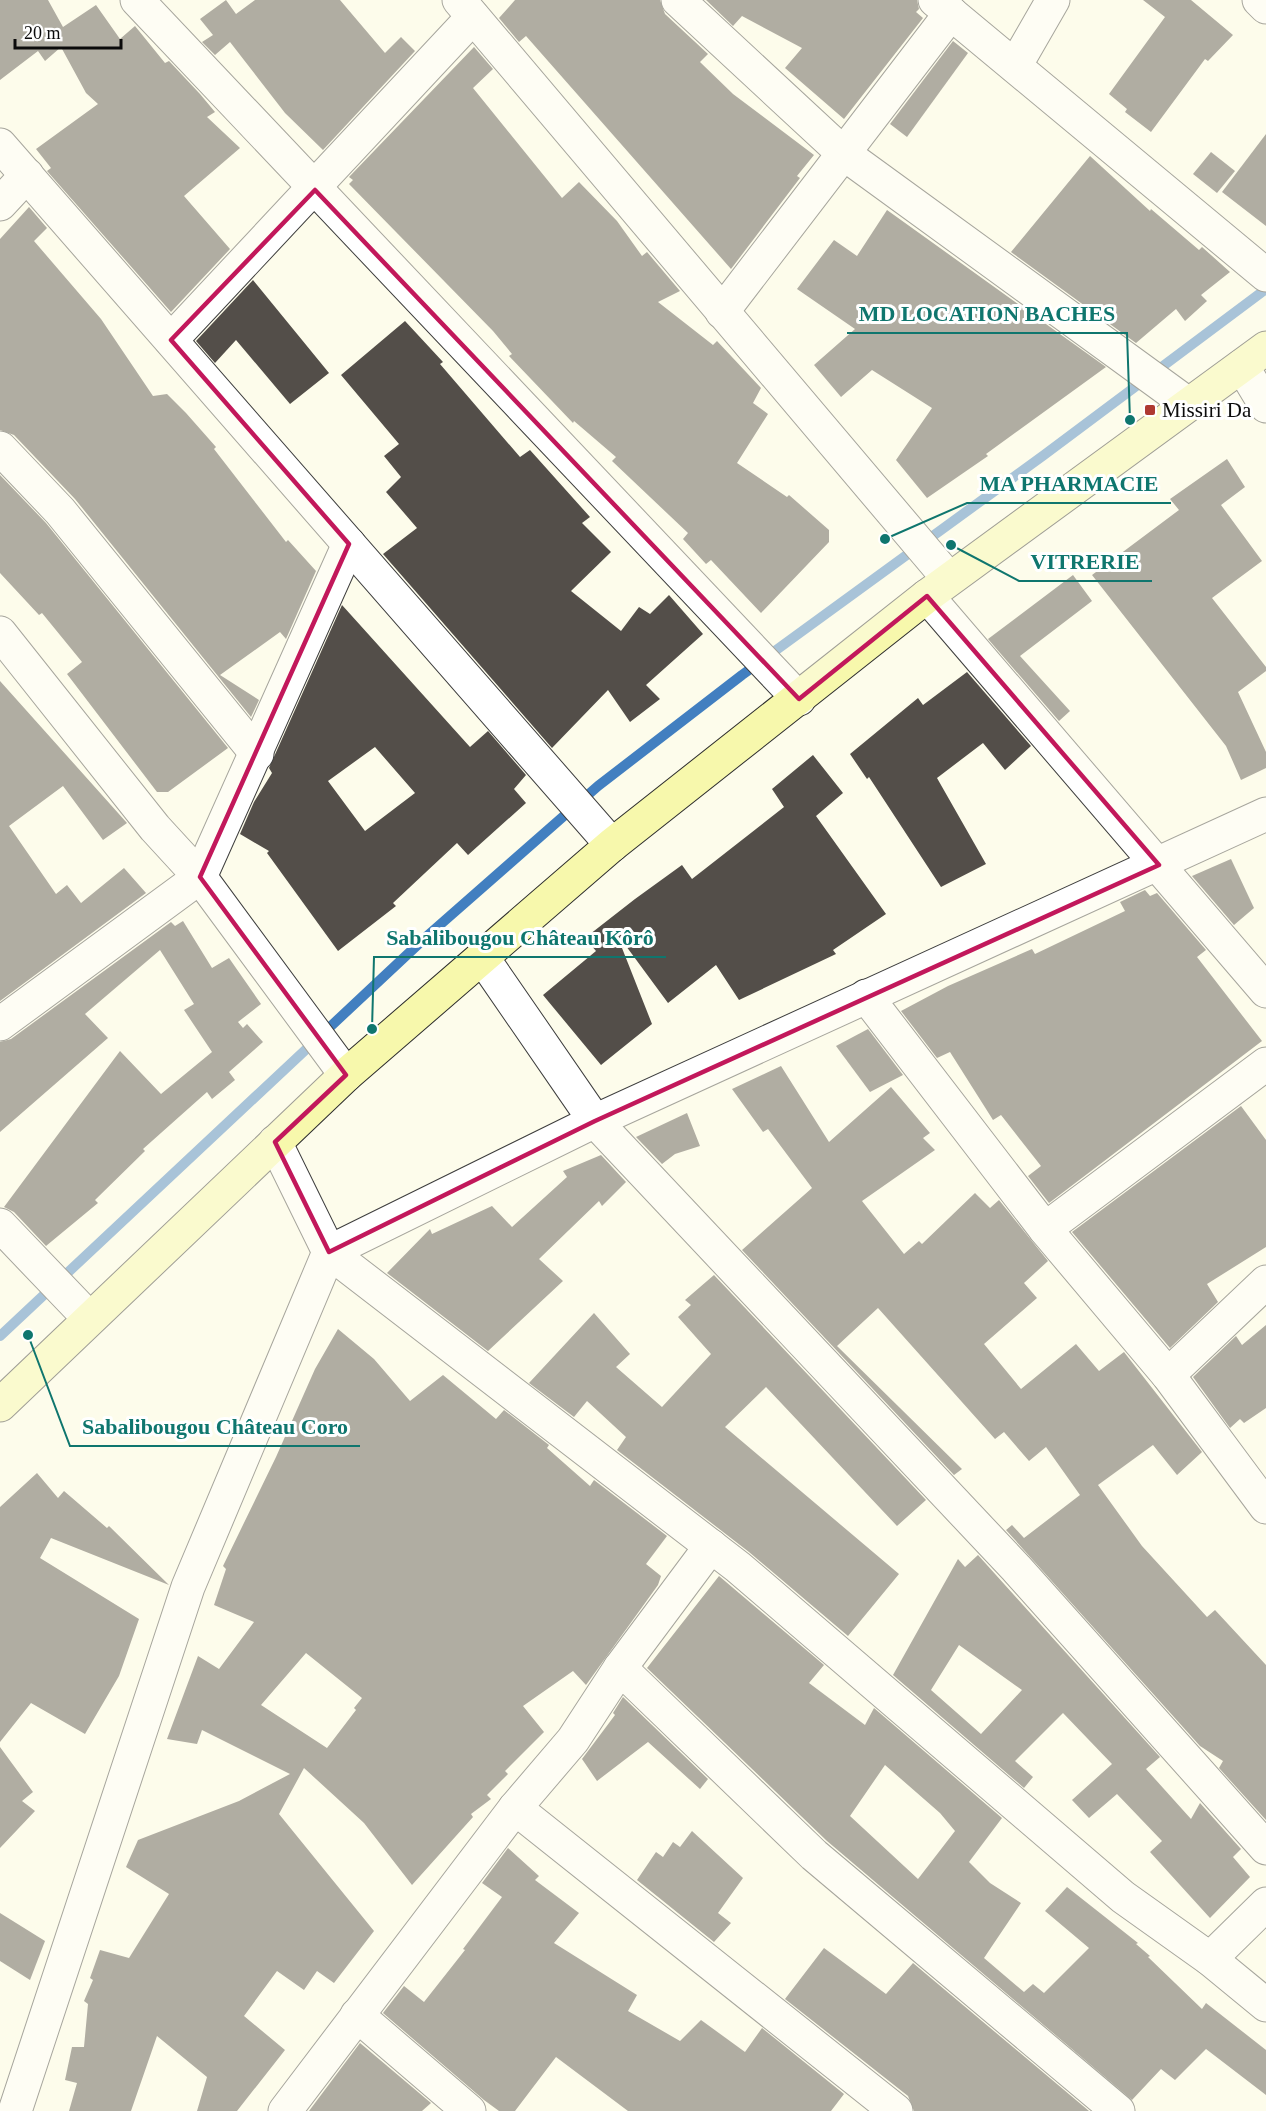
<svg xmlns="http://www.w3.org/2000/svg" width="1266" height="2111" font-family="Georgia,serif">
  <style>
    .lines { fill: none; stroke-linecap: round; stroke-linejoin: round }
    .stream { stroke: #427fc0; stroke-width: 10 }
    .building { fill: #534e49; fill-rule: evenodd }
    .minor-casing { stroke: #3e3e3e; stroke-width: 35 }
    .secondary-casing { stroke: #2d2d2d; stroke-width: 35 }
    .minor { stroke: #fff; stroke-width: 33 }
    .secondary { stroke: #f7f8ac; stroke-width: 33 }
    .marked { fill: none; stroke: #c2185b; stroke-width: 4.5; stroke-linejoin: round }
    .poi-dot { fill: #ae3930; stroke: #fff; stroke-width: 2 }
    .labels { text-anchor: middle; stroke-width: 6; stroke-linejoin: round; paint-order: stroke }
    .poi-label { font-size: 21px; fill: #0b0b0b; stroke: #fff; text-anchor: start }
    .leader { fill: none; stroke: #0f766e; stroke-width: 2 }
    .callout-dot { fill: #0f766e; stroke: #fff; stroke-width: 2 }
    .callout-label { font-size: 22px; text-anchor: middle; font-weight: bold; fill: #0f766e; stroke: #fff; stroke-width: 6; stroke-linejoin: round; paint-order: stroke }
  </style>
  <rect width="100%" height="100%" fill="#fdfceb"/>
  <g class="lines">
    <path class="stream" d="M0,1336l426,-399 172,-151 144,-111 302,-220 222,-166"/>
  </g>
  <g class="building">
    <path d="M0,0h48l15,27 33,-22 24,34 15,-13 30,37 4,-2 31,33 15,18 -8,5 33,31 -56,48 46,53 -59,63 -124,-141 4,-3 -15,-19 62,-45 -12,-11 -25,-46 -16,14 -7,-10 -38,29z"/>
    <path d="M226,0l10,14 19,-14h85l45,53 16,-16 14,14 -92,99 -38,-37 -55,-71 -15,13 -13,-13 11,-7 -13,-16z"/>
    <path d="M515,0h145l5,14 43,40 -8,8 33,32 81,61 -17,21 3,2 -69,91 -205,-233 -7,6 -20,-24z"/>
    <path d="M706,0h211l2,9 -3,3 7,6 -79,101 -59,-51 17,-20 -60,-32 -9,10z"/>
    <path d="M1143,0h48l42,35 -25,26 -3,-2 -54,73 -26,-20 2,-3 -18,-15 56,-77z"/>
    <path d="M953,41l15,12 -61,84 -17,-13z"/>
    <path d="M474,47l19,22 -20,19 89,110 17,-16 38,39 25,35 5,-4 33,39 -22,11 55,43 4,-4 44,47 -8,15 15,11 -31,49 50,34 2,-2 40,35v12l-68,71 -50,-53 -5,4 -23,-25 5,-6 -76,-72 4,-4 -42,-36 -1,2 -64,-67 3,-2 -19,-23 -144,-147 4,-4 -4,-3z"/>
    <path d="M1266,134v92l-44,-34z"/>
    <path d="M1211,152l24,19 -18,22 -24,-19z"/>
    <path d="M1090,156l60,55 1,-2 48,41 3,-3 28,25 -29,23 6,6 -22,20 -9,-12 -40,34 -125,-91z"/>
    <path d="M29,207l18,21 -13,13 67,78 52,77 14,-2 19,19 30,34 -2,2 72,93 2,-2 28,31 -30,68 -6,-7 -60,43 39,25 -8,17 -176,-218 -61,-64 -14,-5v-191z"/>
    <path d="M887,210l219,157 -120,87 2,2 -61,42 -31,-38 36,-52 -60,-38 -31,27 -27,-32 41,-36 -58,-40 37,-49 23,16z"/>
    <path d="M253,280l76,93 -39,31 -54,-64 -21,23 -19,-22z"/>
    <path d="M405,321l38,41 -3,2 80,93 10,-7 60,67 -8,6 29,29 -40,39 50,40 18,-24 11,7 19,-19 34,39 -57,51 14,14 -30,23 -22,-32 -56,58 -169,-194 34,-26 -31,-36 15,-15 -17,-21 15,-12 -58,-69z"/>
    <path d="M1227,459l18,28 -24,18 41,56 -50,37 54,69v4l-28,21 28,60v16l-25,12 -15,-34 -134,-171 87,-65 -9,-11z"/>
    <path d="M0,475l46,48 182,225 -60,44h-11l-90,-118 15,-12 -40,-49 -3,2 -39,-42z"/>
    <path d="M1073,575l19,26 -72,55 50,55 -11,10 -71,-82z"/>
    <path d="M342,605l128,142 18,-16 38,44 -12,14 12,14 -58,52 -11,-12 -64,60 3,3 -58,45 -71,-98 2,-2 -29,-17 14,-32 18,-29 -3,-5zM375,747l40,46 -50,38 -37,-50z"/>
    <path d="M967,672l64,74 -26,24 -22,-27 -46,35 49,86 -45,23 -72,-110 -2,2 -17,-25 68,-56 5,7z"/>
    <path d="M0,681l127,142 -24,17 -40,-54 -54,40 47,68 11,-9 14,18 43,-35 22,25 -146,108z"/>
    <path d="M813,755l30,38 -27,23 70,98 -53,36 3,4 -97,46 -23,-35 -48,38 -42,-57 -4,2 30,76 -51,41 -58,-70 53,-44 -11,-13 50,-39 47,-34 10,14 92,-72 -12,-18z"/>
    <path d="M1231,859l23,49 -20,17 -42,-49z"/>
    <path d="M1145,890l5,6 7,-3 49,57 -9,7 65,84 -213,162 -21,-27 13,-10 -40,-51 -8,5 -43,-68 -13,6 -36,-47 47,-25 84,-37 3,5 90,-43 -5,-9z"/>
    <path d="M183,921l29,47 17,-10 32,46 -23,18 5,6 4,-4 16,18 -34,30 6,8 -23,19 -5,-7 -64,57 2,2 -50,49 3,3 -52,43 -32,-34 -10,-5 116,-156 41,43 51,-42 -28,-42 10,-6 -34,-54 -75,64 23,24 -108,94v-90l11,-3 160,-117 4,4z"/>
    <path d="M868,1029l35,46 -33,17 -34,-46z"/>
    <path d="M781,1066l48,76 62,-55 39,46 -7,5 12,12 -73,51 42,53 15,-13 3,3 53,-51 15,15 9,-8 49,61 -24,22 13,15 -53,46 37,45 55,-45 23,27 25,-19 78,100 -25,23 -24,-30 -55,40 44,61 65,71 8,-7 51,55v155l-47,-52 4,-7 -23,-15 -194,-216 6,-5 12,13 56,-43 -34,-48 -17,14 -25,-29 -9,7 -117,-131 -41,38 125,123 -8,6 -212,-225 70,-62 -44,-59 -5,3 -31,-43z"/>
    <path d="M1241,1106l25,34v107l-59,37 11,18 -48,46 -98,-116z"/>
    <path d="M687,1113l13,33 -25,8 -13,10 -26,-27z"/>
    <path d="M601,1155l25,27 -24,24 -3,-5 -60,58 24,22 -75,70 -101,-78 43,-44 2,5 60,-28 20,21 55,-50 -4,-6z"/>
    <path d="M714,1275l212,225 -29,26 -131,-139 -41,40 174,147 -51,62 -99,-84 -132,-102 9,-13 -39,-36 -13,16 -45,-34 65,-70 36,41 -14,13 46,40 49,-53 -33,-37 13,-12 -6,-5z"/>
    <path d="M1266,1325v83l-22,15 -4,-4 -10,9 -37,-51 43,-41 6,9z"/>
    <path d="M338,1329l36,30 36,42 33,-26 53,44 8,-9 45,35 -2,3 43,38 4,-6 73,56 -21,28 15,12 -3,9 -72,100 -13,-14 -50,35 21,26 -39,39 3,3 -21,21 4,4 -20,15 2,3 -61,68 -48,-62 -60,-55 -25,46 95,117 -40,52 -17,-12 -13,19 -27,-19 -33,45 41,34 -48,61h-40l10,-34 -50,-41 -26,75h-62l8,-28 -12,-3 7,-33h12l4,-43 -4,-3 9,-21 -3,-2 10,-28 29,8 40,-64 -43,-27 12,-27 101,-39 51,-27 -88,-44 -5,14 -30,-5 31,-83 21,13 35,-47 -40,-17 12,-36 -3,-3 53,-109 39,-88zM306,1653l56,45 -8,10 2,2 -29,38 -66,-43z"/>
    <path d="M37,1473l21,25 6,-7 43,37 2,-2 60,59 -118,-47 -11,20 99,61 -20,57 -34,58 -54,-31 -31,39v-235z"/>
    <path d="M978,1555l182,202 -14,12 45,50 9,-16 41,46 -8,8 17,20 -40,41 -60,-66 12,-11 -45,-47 -28,24 -17,-18 40,-36 -49,-51 -48,48 18,16 -9,11 -131,-113 65,-116 7,8zM959,1645l63,45 -41,44 -50,-44z"/>
    <path d="M719,1576l105,89 -15,18 56,42 9,-17 128,110 -33,44 21,21 31,20 -37,55 40,34 9,-8 11,9 45,-45 -44,-37 22,-24 71,56 -2,1 14,12 -2,1 54,52 4,-6 60,47v45l-60,-46 -31,31 -14,-11 -29,31 -305,-259 -180,-173zM885,1765l55,48 15,18 -37,48 -68,-63z"/>
    <path d="M623,1697l85,82 -8,10 -52,-47 -51,39 -15,-22 33,-44 -2,-2z"/>
    <path d="M0,1747l33,45 -11,9 13,10 -35,37z"/>
    <path d="M692,1831l51,47 -25,35 13,10 -17,19 -77,-62 19,-28 7,5 10,-15 7,5z"/>
    <path d="M508,1848l31,28 -4,4 44,33 -25,30 83,52 -9,16 52,30 21,-21 44,32 17,-24 82,66 -13,17h-203l-72,-54 -41,54h-16l-15,-11 -101,-87 21,-27 20,16 41,-52 -2,-1 39,-52 -20,-14z"/>
    <path d="M0,1913l45,28 -15,39 -30,-19z"/>
    <path d="M824,1948l62,46 27,-31 176,148h-175l-6,-15 -123,-97z"/>
    <path d="M360,2043l71,60 -9,8h-113z"/>
  </g>
  <g class="lines">
    <g class="minor-casing">
      <g id="minor">
        <path d="M137,0l662,699"/>
        <path d="M459,0l490,579"/>
        <path d="M678,0l165,153 345,251"/>
        <path d="M935,0l331,275"/>
        <path d="M1259,0l7,7"/>
        <path d="M1015,66l38,-66"/>
        <path d="M0,145l612,700"/>
        <path d="M0,204l27,-29"/>
        <path d="M722,312l229,-299"/>
        <path d="M171,340l302,-323"/>
        <path d="M1242,366l24,40"/>
        <path d="M0,448l60,63 197,243"/>
        <path d="M927,596l339,395"/>
        <path d="M0,633l155,195 45,49 146,198"/>
        <path d="M482,957l113,164 421,447 250,280"/>
        <path d="M866,996l179,233 123,146 98,132"/>
        <path d="M0,1024l200,-147 149,-333"/>
        <path d="M275,1142l54,110 409,315 385,330 87,62 56,46"/>
        <path d="M0,1225l89,93"/>
        <path d="M1045,1229l221,-165"/>
        <path d="M1168,1375l98,-93"/>
        <path d="M620,1668l91,-122"/>
        <path d="M515,1808l381,303"/>
        <path d="M1210,1959l56,-55"/>
        <path d="M357,2015l112,96"/>
        <path d="M15,2111l173,-524 141,-335 266,-131 671,-307"/>
        <path d="M285,2111l230,-303 58,-68 47,-72 194,187 304,256"/>
      </g>
    </g>
    <g class="secondary-casing">
      <path id="secondary" d="M0,1405l346,-330 266,-230 315,-249 339,-248"/>
    </g>
    <use href="#minor" class="minor"/>
    <use href="#secondary" class="secondary"/>
  </g>
  <path d="M0 0H1266V2111H0ZM315,190l484,509 128,-103 232,269 -564,256 -266,131 -54,-110 71,-67 -146,-198 149,-333 -178,-204z" fill="#fdfceb" fill-opacity=".55" fill-rule="evenodd"/>
  <path class="marked" d="M315,190l484,509 128,-103 232,269 -564,256 -266,131 -54,-110 71,-67 -146,-198 149,-333 -178,-204z"/>
  <rect class="poi-dot" x="1144" y="404" width="12" height="12" rx="3"/>
  <g class="labels">
    <g class="poi-label">
      <text x="1162" y="417">Missiri Da</text>
    </g>
  </g>
  <path class="leader" d="M1130 420L1127 333H847M885 539L967 503H1171M951 545L1019 581H1152M372 1029L374 957H666M28 1335L70 1446H360"/>
  <g class="callout-dot">
    <circle cx="1130" cy="420" r="6"/>
    <circle cx="885" cy="539" r="6"/>
    <circle cx="951" cy="545" r="6"/>
    <circle cx="372" cy="1029" r="6"/>
    <circle cx="28" cy="1335" r="6"/>
  </g>
  <g class="callout-label">
    <text x="987" y="321">MD LOCATION BACHES</text>
    <text x="1069" y="491">MA PHARMACIE</text>
    <text x="1085" y="569">VITRERIE</text>
    <text x="520" y="945">Sabalibougou Château Kôrô</text>
    <text x="215" y="1434">Sabalibougou Château Coro</text>
  </g>
  <path d="M15 39v9h106v-9" fill="none" stroke="#0b0b0b" stroke-width="3"/>
  <text x="24" y="39" font-size="18" fill="#0b0b0b" stroke="#ffffff" stroke-width="4.5" paint-order="stroke">20 m</text>
</svg>
